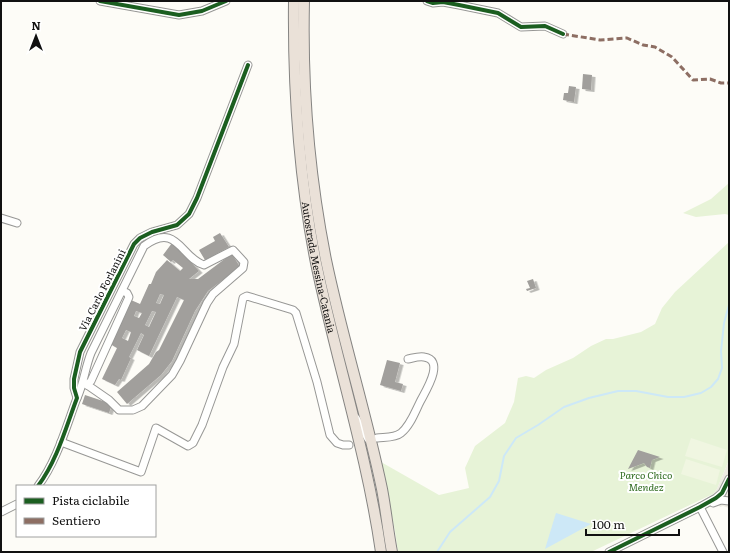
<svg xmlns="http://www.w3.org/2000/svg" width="730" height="553" font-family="Literata,serif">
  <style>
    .green { fill: #e7f3d7 }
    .pitch { fill: #f0f6e1 }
    .plaza { fill: #edebe2 }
    .water { fill: #cde8f7 }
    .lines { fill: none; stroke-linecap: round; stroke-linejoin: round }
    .stream { stroke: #cde8f7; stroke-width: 2 }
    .building { fill: #a19f9c; fill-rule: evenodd; filter: url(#shadow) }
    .minor-casing { stroke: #979795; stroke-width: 9 }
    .highway-casing { stroke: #858482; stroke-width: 12 }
    .minor { stroke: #fffffe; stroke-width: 7 }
    .highway { stroke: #eae1d8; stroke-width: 10 }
    .quiet { stroke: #8d6e63; stroke-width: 3; stroke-dasharray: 6 3; stroke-linecap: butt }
    .cycleway-casing { stroke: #fff; stroke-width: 6 }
    .cycleway { stroke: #1b5e20; stroke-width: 4 }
    .labels { text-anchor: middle; stroke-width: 4; stroke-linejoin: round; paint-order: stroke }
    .street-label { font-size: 10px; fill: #111; stroke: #fff }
    .park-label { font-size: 10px; font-style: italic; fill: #2f6b1f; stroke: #fff }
  </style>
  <defs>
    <filter id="shadow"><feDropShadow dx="3.5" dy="2" stdDeviation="0" flood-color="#0004"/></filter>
  </defs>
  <rect width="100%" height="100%" fill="#fdfcf7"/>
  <g class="green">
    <path d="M729,183v32l-4,-1 -29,3 -13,-4 28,-14z"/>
    <path d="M729,242v218l-12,29 -4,5 -122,58h-193l-3,-21 -14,-69 58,33 30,-7 -4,-20 10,-22 30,-23 9,-21 4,-24 8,-2 8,2 12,-8 27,-12 18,-12 15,-7h7l28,-7 14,-8 7,-16 13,-16z"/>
  </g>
  <g class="pitch">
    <path d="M691,438l36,12 -5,17 -37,-11z"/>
    <path d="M686,459l34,11 -4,15 -35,-11z"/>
  </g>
  <path class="plaza" d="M729,460v48l-6,-2 -3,1 -7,-13 4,-5z"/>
  <path class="water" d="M556,513l35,11 -46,25z"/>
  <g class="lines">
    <path class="stream" d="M437,552l13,-20 40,-35 9,-16 5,-25 12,-18 22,-13 26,-18 25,-9 29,-7h18l32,6h16l17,-4 10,-6 7,-8 4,-11 -1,-17 3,-28 5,-18"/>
  </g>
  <g class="building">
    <path d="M583,74l9,1 -1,15 -9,-1z"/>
    <path d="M569,86l7,1 -2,15 -11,-2 1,-7h4z"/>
    <path d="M220,233l9,14 -24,13 -6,-10 16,-9 -2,-4z"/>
    <path d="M172,243l8,7 19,21 -10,8h9l32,-24 2,-1 8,13 -32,24 -13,20 -23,50 -11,14 -34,29 -10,-12 32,-28 7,-12 3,-2 25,-50 -7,-3 -28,59 -12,-6 7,-15 -3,-2 -12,24 2,1 -10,22 -2,-1 -4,6 -13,-6 15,-31 -7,-4 21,-44 9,4 9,-20h2l5,-12 11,-12 13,11 3,-3 -10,-8 -2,2 -8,-7zM160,294l4,1 -4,9 -4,-1zM136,311l6,2 -3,5 -5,-2zM152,311l4,1 -7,15 -4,-2zM126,330l5,2 -3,9 -6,-3z"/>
    <path d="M533,279l3,9 -9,3 -1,-2 4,-1 -3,-7z"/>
    <path d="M387,360l13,3 -5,19 8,2 -2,7 -21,-6z"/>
    <path d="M85,395l27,9 -3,9 -27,-9z"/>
    <path d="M638,450l22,7 -8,3 -2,8 -3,-1 -3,-4 -16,6z"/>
  </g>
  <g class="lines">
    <g class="minor-casing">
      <g id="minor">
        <path d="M100,1l79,14 23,-4 24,-10"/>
        <path d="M427,1l6,2 10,-1 16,3 39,8 23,14 24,-1 18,8"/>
        <path d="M1,218l16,5"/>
        <path d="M87,385l4,-4 38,-84 -2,-4 -5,-2"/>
        <path d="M77,398c7,-15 8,-30 14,-45l53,-107c33,-25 37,12 60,19l29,-15 11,12 -1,6 -30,26 -6,9 -27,58 -8,14 -30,31 -9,4h-14l-10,-10 -26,-18"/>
        <path d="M356,418l12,21"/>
        <path d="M377,438c7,-1 18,0 24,-5 9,-7 14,-21 19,-31 5,-10 26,-42 4,-45 -5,-1 -11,1 -16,2"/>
        <path d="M61,442l80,30 15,-44 32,18 5,-3 9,-18 21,-58 11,-23 9,-46 4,-2 46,14 3,3 21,69 13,53 7,8 6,2h6"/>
        <path d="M38,486c19,-25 28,-59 39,-88l-3,-10v-9l6,-27 54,-108 6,-6 12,-6 25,-7 12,-11 8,-16 51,-133"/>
        <path d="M713,503l8,-3 8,1"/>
        <path d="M700,507l23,45"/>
        <path d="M1,512l16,-8"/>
        <path d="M609,552l91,-45 16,-9 6,-5 7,-14"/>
      </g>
    </g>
    <g class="highway-casing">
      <g id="highway">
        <path id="s1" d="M294,1c-1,88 5,176 22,262 20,96 51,191 65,289"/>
        <path d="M304,1c-2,87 5,174 22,259 16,77 40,152 56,229 4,21 6,42 10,63"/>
      </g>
    </g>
    <use href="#minor" class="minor"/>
    <use href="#highway" class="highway"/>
    <path class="quiet" d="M563,34l37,6 27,-2 16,7 12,2 17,10 21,23 17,-1 11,4h8"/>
    <g class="cycleway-casing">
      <g id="cycleway">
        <path d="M100,1l79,14 23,-4 24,-10"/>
        <path d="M427,1l6,2 10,-1 16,3 39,8 23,14 24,-1 18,8"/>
        <path d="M38,486c19,-25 28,-59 39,-88l-3,-10v-9l6,-27 54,-108 6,-6 12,-6 25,-7 12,-11 8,-16 51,-133"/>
        <path d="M609,552l91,-45 16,-9 6,-5 7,-14"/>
      </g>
    </g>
    <use href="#cycleway" class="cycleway"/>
  </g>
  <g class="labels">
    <g class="street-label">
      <text dy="4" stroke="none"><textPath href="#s1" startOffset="268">Autostrada Messina-Catania</textPath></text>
      <text transform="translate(102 290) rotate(-63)" y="4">Via Carlo Forlanini</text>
    </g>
    <g class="park-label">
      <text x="646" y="479">Parco Chico<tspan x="646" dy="12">Mendez</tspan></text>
    </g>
  </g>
  <rect width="730" height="553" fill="none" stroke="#111111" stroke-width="4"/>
  <rect x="16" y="485" width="140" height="52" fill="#ffffff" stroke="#a0a0a0"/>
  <rect x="24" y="498" width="20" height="6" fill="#1b5e20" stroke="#a0a0a0"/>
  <text x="52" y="505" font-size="12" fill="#111111">Pista ciclabile</text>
  <rect x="24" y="518" width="20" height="6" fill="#8d6e63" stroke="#a0a0a0"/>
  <text x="52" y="525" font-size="12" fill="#111111">Sentiero</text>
  <g transform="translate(36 36)" stroke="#ffffff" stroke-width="3" paint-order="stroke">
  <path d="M0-3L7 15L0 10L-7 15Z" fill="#111111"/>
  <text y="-6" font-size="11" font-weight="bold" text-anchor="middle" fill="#111111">N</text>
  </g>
  <path d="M586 529v6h93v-6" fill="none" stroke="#111111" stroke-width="2"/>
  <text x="592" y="529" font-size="12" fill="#111111" stroke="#ffffff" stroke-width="3" paint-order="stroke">100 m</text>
</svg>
